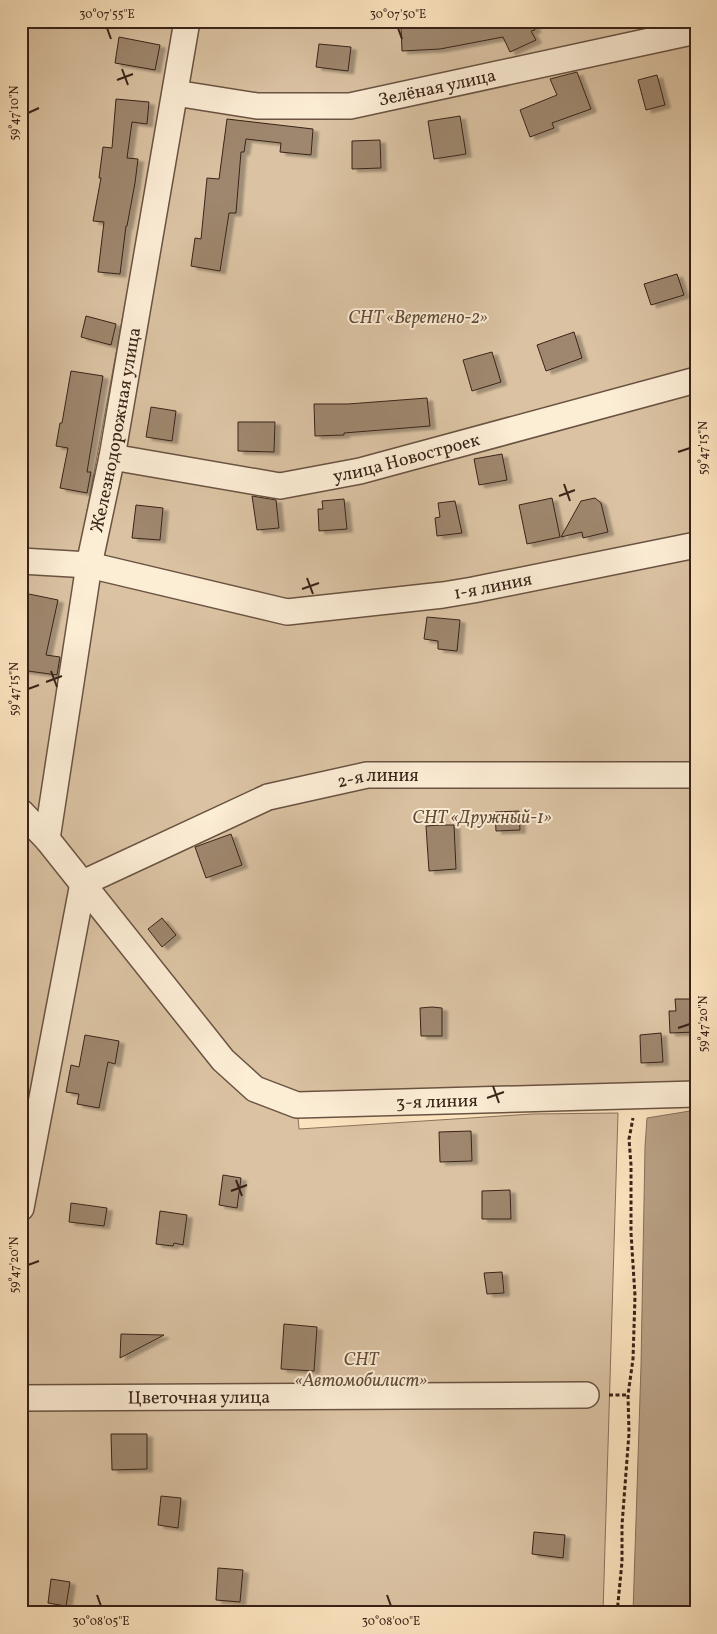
<svg xmlns="http://www.w3.org/2000/svg" width="717" height="1634" font-family="Vollkorn,serif">
  <style>
    .green { fill: #dac2a2; stroke: #8a725d }
    .water { fill: #b9a286; stroke: #866f5a }
    .building { fill: #9e876e; stroke: #392318; filter: url(#shadow) }
    .lines { fill: none; stroke-linecap: round; stroke-linejoin: round }
    .street-casing { stroke: #6a5342; stroke-width: 28 }
    .path { stroke: #392318; stroke-width: 3; stroke-dasharray: 4 2.5; stroke-linecap: butt }
    .street { stroke: #fcedd5; stroke-width: 25 }
    .ticks { fill: none; stroke: #392318; stroke-width: 2 }
    .labels { text-anchor: middle; stroke-width: 4; stroke-linejoin: round; paint-order: stroke }
    .street-label { font-size: 18px; fill: #392318; stroke: #fcedd5 }
    .park-label { font-size: 18px; font-style: italic; fill: #614b3a; stroke: #fcedd5 }
    .neatline { fill: none; stroke: #392318; stroke-width: 2 }
    .ticks-label { font-size: 12px; text-anchor: middle; fill: #392318 }
  </style>
  <defs>
    <filter id="shadow"><feDropShadow dx="5.5" dy="3" stdDeviation="1" flood-color="#0004"/></filter>
  </defs>
  <rect width="100%" height="100%" fill="#fbe3be"/>
  <filter id="stains"><feTurbulence type="fractalNoise" baseFrequency=".004" numOctaves="4"/><feColorMatrix values="0 0 0 0 .2 0 0 0 0 .09 0 0 0 0 .02 0 0 0 .5 -.17"/></filter>
  <radialGradient id="worn" r=".72"><stop offset=".6" stop-color="#630" stop-opacity="0"/><stop offset="1" stop-color="#630" stop-opacity=".3"/></radialGradient>
  <path class="green" d="M23,21h154l-97,528 9,15 98,-543h509v1073l-399,11 2,24 233,-15 86,-1 -15,500h-582v-1583z"/>
  <path class="water" d="M696,1110v503h-63l8,-247 4,-219 2,-29z"/>
  <g class="building">
    <path d="M454,21h80l1,9 -4,1 5,9 -26,12 -7,-15 -63,12 -38,2 -1,-24 54,-3z"/>
    <path d="M119,37l41,8 -5,25 -40,-7z"/>
    <path d="M319,44l32,3 -3,24 -32,-4z"/>
    <path d="M577,72l14,37 -39,14 2,5 -24,9 -10,-27 37,-15 -7,-16z"/>
    <path d="M657,75l8,30 -19,5 -8,-30z"/>
    <path d="M116,99l33,3 -2,22 -15,-2 -5,36 11,1 -3,24 -8,43h-1l-6,48 -22,-2 6,-50 -11,-1 8,-43h-2l4,-31 9,1z"/>
    <path d="M460,116l6,38 -32,5 -6,-38z"/>
    <path d="M227,119l86,10 -2,26 -31,-3 1,-9 -35,-4 -2,13h-3l-5,61h-7l-9,58 -29,-5 4,-28 6,1 6,-61 12,1z"/>
    <path d="M380,140l1,28 -29,1v-28z"/>
    <path d="M677,274l7,21 -33,10 -7,-21z"/>
    <path d="M86,316l30,8 -5,21 -30,-8z"/>
    <path d="M574,332l8,26 -36,13 -9,-26z"/>
    <path d="M492,352l9,30 -29,9 -9,-31z"/>
    <path d="M71,371l32,5 -16,96h4l-4,21 -27,-5 8,-40 -12,-2 4,-23h2z"/>
    <path d="M427,398l3,28 -86,7v2l-29,1 -1,-32h34z"/>
    <path d="M151,407l25,4 -4,30 -26,-4z"/>
    <path d="M238,422h37l-1,30 -36,-1z"/>
    <path d="M502,454l5,26 -28,5 -5,-26z"/>
    <path d="M252,496l24,4 3,28 -22,2z"/>
    <path d="M552,498l8,39 -33,7 -8,-39z"/>
    <path d="M595,498l6,5 7,29 -25,6 -1,-6 -21,5 20,-36z"/>
    <path d="M344,499l3,30 -28,2 -1,-22h5l-1,-8z"/>
    <path d="M455,501l7,32 -25,3 -2,-18 5,-1 -2,-14z"/>
    <path d="M136,505l27,3 -3,32 -28,-2z"/>
    <path d="M24,593l34,7 -12,55 14,2 -3,18 -36,-5v-66z"/>
    <path d="M427,617l33,3 -3,31 -19,-2v-8l-14,-2z"/>
    <path d="M519,811l1,19 -24,1 -1,-19z"/>
    <path d="M440,825h14l2,44 -27,2 -3,-45z"/>
    <path d="M231,834l11,31 -36,13 -11,-31z"/>
    <path d="M162,918l14,17 -14,12 -14,-18z"/>
    <path d="M675,999h19l1,33 -25,1 -1,-22h7z"/>
    <path d="M432,1007l10,1v28h-21l-1,-28z"/>
    <path d="M661,1033l2,29 -22,1 -1,-28z"/>
    <path d="M85,1035l34,6 -4,23 -7,-2 -9,46 -22,-4 2,-10 -13,-2 5,-27 8,2z"/>
    <path d="M471,1131l1,30 -32,1 -1,-30z"/>
    <path d="M223,1175l18,3 -4,30 -18,-3z"/>
    <path d="M510,1190l1,29h-29v-28z"/>
    <path d="M71,1203l36,5 -3,18 -35,-4z"/>
    <path d="M160,1211l27,4 -4,30 -9,-2 -1,3 -17,-2z"/>
    <path d="M502,1272l2,21 -17,1 -3,-21z"/>
    <path d="M284,1324l33,3 -3,44 -33,-2z"/>
    <path d="M121,1334l43,1 -44,23z"/>
    <path d="M111,1434h36v35l-35,1z"/>
    <path d="M161,1496l20,2 -3,30 -20,-3z"/>
    <path d="M534,1532l31,3 -2,23 -31,-4z"/>
    <path d="M218,1568l25,2 -3,32 -24,-2z"/>
    <path d="M51,1579l19,3 -4,24 -18,-3z"/>
  </g>
  <g class="lines">
    <g class="street-casing">
      <g id="street">
        <path id="s1" d="M175,93l82,13h93l346,-75"/>
        <path id="s2" d="M112,457l168,29 80,-15 336,-91"/>
        <path id="s3" d="M21,561l68,4 198,47 156,-17 30,-5 223,-45"/>
        <path id="s4" d="M21,812l26,27 176,221 32,29 42,16 399,-11"/>
        <path id="s5" d="M47,839l42,-274 23,-108 75,-436"/>
        <path id="s6" d="M83,883l185,-86 99,-22h329"/>
        <path d="M21,1208l62,-325"/>
        <path id="s7" d="M21,1398l565,-3"/>
      </g>
    </g>
    <g class="path">
      <path d="M609,1395h19"/>
      <path d="M617,1613l5,-51v-37l7,-92 -1,-38 5,-36 2,-63 -4,-63v-68l-2,-26 4,-21"/>
    </g>
    <use href="#street" class="street"/>
  </g>
  <path class="ticks" d="M107,28l4,11M398,28l4,11M122,69l6,16M117,80l16,-6M28,113l11,-5M678,452l12,-4M564,484l6,17M559,496l16,-6M307,578l6,16M302,589l17,-6M51,671l6,16M46,682l16,-6M28,689l11,-4M678,1028l12,-4M493,1086l6,17M487,1098l17,-6M236,1180l6,16M231,1191l16,-6M28,1265l11,-4M97,1595l4,11M387,1595l4,11"/>
  <g class="labels">
    <g class="street-label">
      <text dy="6" stroke="none"><textPath href="#s1" startOffset="265">Зелёная улица</textPath></text>
      <text dy="6" stroke="none"><textPath href="#s5" startOffset="415">Железнодорожная улица</textPath></text>
      <text dy="6" stroke="none"><textPath href="#s2" startOffset="300">улица Новостроек</textPath></text>
      <text dy="6" stroke="none"><textPath href="#s3" startOffset="479">1-я линия</textPath></text>
      <text dy="6" stroke="none"><textPath href="#s6" startOffset="316">2-я линия</textPath></text>
      <text dy="6" stroke="none"><textPath href="#s4" startOffset="548">3-я линия</textPath></text>
      <text dy="6" stroke="none"><textPath href="#s7" startOffset="178">Цветочная улица</textPath></text>
    </g>
    <g class="park-label">
      <text x="418" y="323">СНТ «Веретено-2»</text>
      <text x="482" y="823">СНТ «Дружный-1»</text>
      <text x="361" y="1365">СНТ<tspan x="361" dy="21">«Автомобилист»</tspan></text>
    </g>
  </g>
  <rect width="717" height="1634" fill="none" stroke="#fbe3be" stroke-width="55"/>
  <rect x="28" y="28" width="662" height="1578" class="neatline"/>
  <g class="ticks-label">
    <text x="107" y="18">30°07'55"E</text>
    <text x="398" y="18">30°07'50"E</text>
    <text transform="translate(14 113) rotate(-90)" y="4">59°47'10"N</text>
    <text transform="translate(703 448) rotate(-90)" y="4">59°47'15"N</text>
    <text transform="translate(14 689) rotate(-90)" y="4">59°47'15"N</text>
    <text transform="translate(703 1024) rotate(-90)" y="4">59°47'20"N</text>
    <text transform="translate(14 1265) rotate(-90)" y="4">59°47'20"N</text>
    <text x="101" y="1625">30°08'05"E</text>
    <text x="391" y="1625">30°08'00"E</text>
  </g>
  <rect width="100%" height="100%" filter="url(#stains)"/>
  <rect width="100%" height="100%" fill="url(#worn)"/>
</svg>
